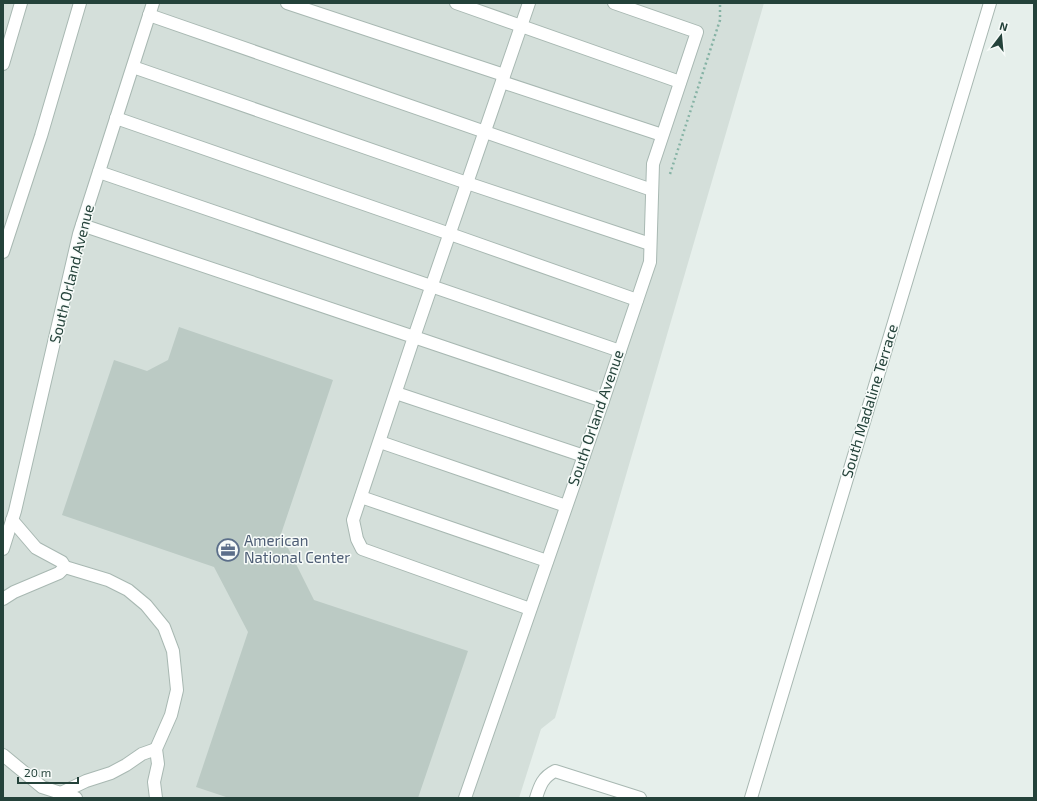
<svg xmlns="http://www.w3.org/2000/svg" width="1037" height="801" font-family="'Exo 2',sans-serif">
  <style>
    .built { fill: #d4dfda }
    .building { fill: #bbcac4 }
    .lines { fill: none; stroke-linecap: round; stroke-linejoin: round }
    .minor-casing { stroke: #a8b8b2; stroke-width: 14 }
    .path { stroke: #86b3a5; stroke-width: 2.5; stroke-dasharray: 2 3; stroke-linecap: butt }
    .minor { stroke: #fff; stroke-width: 12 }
    .labels { text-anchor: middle; stroke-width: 3; stroke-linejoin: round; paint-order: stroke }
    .street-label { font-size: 15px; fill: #24423a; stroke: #f7fbf9 }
    .service-label { font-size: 15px; fill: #4e5e75; stroke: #f7fbf9; text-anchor: start }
  </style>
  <rect width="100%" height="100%" fill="#e6efeb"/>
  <path class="built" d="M3,3h761l-209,715 -14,11 -22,69h-516z"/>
  <path class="building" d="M179,327l154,53 -52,154 33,66 154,51 -50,147h-189l-33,-11 52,-155 -34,-65 -152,-52 52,-155 33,11 21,-11z"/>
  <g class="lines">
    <g class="minor-casing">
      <g id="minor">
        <path d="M287,3l217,72"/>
        <path d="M456,3l224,79"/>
        <path d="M529,3l-115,334 189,64"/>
        <path d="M149,15l503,175"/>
        <path d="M3,64l18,-61"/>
        <path d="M133,67l334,116 183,61"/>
        <path d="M502,82l160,53"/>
        <path d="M116,118l334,116 187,66"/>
        <path d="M99,172l521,179"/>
        <path d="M82,225l332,112 -61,183 4,19 5,10 168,60"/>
        <path d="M3,252l38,-116 39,-133"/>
        <path d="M396,393l188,63"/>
        <path d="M380,442l186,64"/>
        <path d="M361,497l186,64"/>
        <path d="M3,549l12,-38 64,-277 74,-231"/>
        <path d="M65,567l43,13 20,10 18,15 18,22 9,24 4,39 -6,25 -15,34 2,15 -4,18 2,16"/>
        <path d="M3,599l11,-7 45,-19 6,-6 -3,-5 -26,-14 -24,-28"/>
        <path d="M3,755l39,32 34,11"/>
        <path d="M61,793l25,-12 25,-8 15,-8 16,-11 14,-5"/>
        <path d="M465,798l138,-397 47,-139 3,-98 44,-132 -83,-29"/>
        <path d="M536,798c4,-13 7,-21 19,-27l85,27"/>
        <path d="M751,798l239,-795"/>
      </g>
    </g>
    <path class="path" d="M670,174l50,-154v-17"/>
    <use href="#minor" class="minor"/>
  </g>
  <defs>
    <g id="office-ring" transform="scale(1.15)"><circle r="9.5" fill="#f7fbf9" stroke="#5c6f8a" stroke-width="1.5"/><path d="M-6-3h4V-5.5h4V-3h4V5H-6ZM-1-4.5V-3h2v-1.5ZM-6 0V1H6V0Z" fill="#5c6f8a"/></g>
  </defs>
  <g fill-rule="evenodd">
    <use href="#office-ring" x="228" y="550"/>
  </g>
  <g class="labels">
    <g class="street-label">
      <text transform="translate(72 274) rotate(-76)" y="5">South Orland Avenue</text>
      <text transform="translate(870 401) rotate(-73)" y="5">South Madaline Terrace</text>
      <text transform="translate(596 418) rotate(-71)" y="5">South Orland Avenue</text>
    </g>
    <g class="service-label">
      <text x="244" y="546">American<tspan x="244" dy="17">National Center</tspan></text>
    </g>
  </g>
  <rect width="1037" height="801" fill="none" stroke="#24423a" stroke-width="8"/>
  <g transform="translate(1001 36) rotate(16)" stroke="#f7fbf9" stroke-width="3" paint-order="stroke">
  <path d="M0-3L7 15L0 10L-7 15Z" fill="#24423a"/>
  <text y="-6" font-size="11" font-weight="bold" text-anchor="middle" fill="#24423a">N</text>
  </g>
  <path d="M18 777v6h60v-6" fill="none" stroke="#24423a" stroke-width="2"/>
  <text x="24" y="777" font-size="12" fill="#24423a" stroke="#f7fbf9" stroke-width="3" paint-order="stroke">20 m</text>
</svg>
